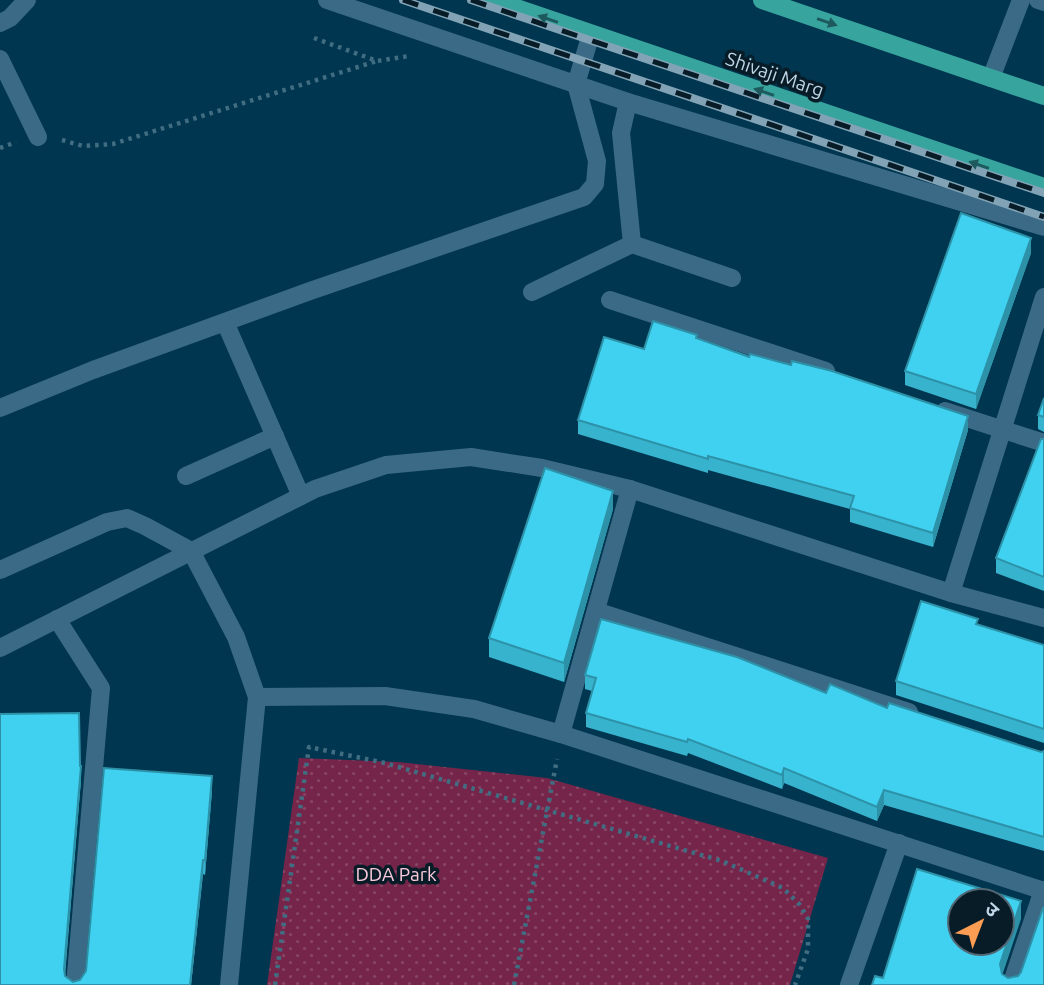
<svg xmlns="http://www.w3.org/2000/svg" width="1044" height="985" font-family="Ubuntu,'Noto Sans Devanagari',sans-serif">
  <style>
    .grass { fill: url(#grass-dots) }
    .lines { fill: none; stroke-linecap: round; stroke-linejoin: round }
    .path { stroke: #416d83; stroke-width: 4.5; stroke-dasharray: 3.5 5; stroke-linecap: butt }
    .minor { stroke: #3b6a86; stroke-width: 18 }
    .major { stroke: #37a49e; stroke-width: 18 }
    .rail-casing { stroke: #81a3b5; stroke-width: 8 }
    .rail { stroke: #081c27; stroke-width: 5; stroke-dasharray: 16; stroke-linecap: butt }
    .wall { fill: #37b3ce }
    .shaded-wall { fill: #2d92a8 }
    .building { fill: #40d0f0; stroke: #2d92a8; stroke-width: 2; fill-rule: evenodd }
    .oneway { fill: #1d595d }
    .labels { text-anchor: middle; stroke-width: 7; stroke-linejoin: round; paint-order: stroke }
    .street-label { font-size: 19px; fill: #bed6e6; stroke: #081c27 }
    .park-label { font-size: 19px; fill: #fdcadb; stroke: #081c27 }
  </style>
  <defs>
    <pattern id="grass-dots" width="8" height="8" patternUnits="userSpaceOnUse" patternTransform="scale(1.75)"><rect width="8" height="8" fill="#752549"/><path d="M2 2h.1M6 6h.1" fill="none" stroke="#874463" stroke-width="1.8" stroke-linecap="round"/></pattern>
  </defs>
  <rect width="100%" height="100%" fill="#00364f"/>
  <path class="grass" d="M299,758l99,4 149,16 281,80 -38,127h-523z"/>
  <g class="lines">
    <g class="path">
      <path d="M314,38l63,23 32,-5"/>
      <path d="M62,140l21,6 30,-2 264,-83"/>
      <path d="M0,148l16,-6"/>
      <path d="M275,985l34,-238 76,16 337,98 61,27 17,17 8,14v30l-13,36"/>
      <path d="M514,985l43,-226"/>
    </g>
    <g class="minor">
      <path d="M327,0l301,102 416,125"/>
      <path d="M1038,0l6,2"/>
      <path d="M0,23l10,-5 17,-18"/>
      <path d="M0,59l38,78"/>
      <path d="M991,78l30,-78"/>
      <path d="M628,102l-7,31 11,111 100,34"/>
      <path d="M532,292l100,-48"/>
      <path d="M610,300l216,71"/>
      <path d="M225,322l76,174"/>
      <path d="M0,408l93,-38 217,-79 274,-94 11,-13 2,-23 -21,-77 15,-50"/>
      <path d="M945,411l99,32"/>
      <path d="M186,476l89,-40"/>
      <path d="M0,570l107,-48 20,-4 18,8 46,25 45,86 21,60 -28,288"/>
      <path d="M951,593l93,-296"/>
      <path d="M596,611l313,101"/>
      <path d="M57,619l44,69 -26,297"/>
      <path d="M0,648l315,-159 71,-24 85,-8 71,11 88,21 321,104 93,25"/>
      <path d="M257,697l128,-1 89,13 87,25 483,157"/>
      <path d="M561,734l69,-245"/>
      <path d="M849,985l50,-142"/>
      <path d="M1011,985l32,-95"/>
    </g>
    <g class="major">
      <path d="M493,0l551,187"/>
      <path d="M762,0l282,96"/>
    </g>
    <g class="rail-casing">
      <g id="rail">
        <path d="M403,0l641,217"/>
        <path d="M471,0l573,193"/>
      </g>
    </g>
    <use href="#rail" class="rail"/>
  </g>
  <g class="wall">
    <path d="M1031,253l-55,156 -71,-24v-14z"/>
    <path d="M697,338l271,92 -35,117 -83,-25v-13l-142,-39v3l-130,-39v-14l66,-71z"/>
    <path d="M1044,398v34l-6,-3v-14z"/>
    <path d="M1044,439v152l-48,-18v-15z"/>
    <path d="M613,509l-49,173 -75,-25v-19z"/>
    <path d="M978,625l66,20v98l-148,-48v-14z"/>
    <path d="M585,675l241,18 61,15 154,44 3,-1v100l-160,-46 -7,16 -93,-38 -2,6 -94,-36 -1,3 -101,-29v-14l6,-22 -7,-2z"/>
    <path d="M80,766l1,14 -16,196 8,6 7,-2 132,-189 -7,84 -2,-1 -12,111h-191z"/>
  </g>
  <g class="shaded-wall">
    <path d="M1031,238v15l-55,156v-15z"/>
    <path d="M968,416v14l-35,117v-14z"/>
    <path d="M613,491v18l-49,173v-19z"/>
    <path d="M81,766v14l-17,204v-15z"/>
    <path d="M784,768v15l-2,6v-14z"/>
    <path d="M212,776v15l-7,84v-15z"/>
    <path d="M884,790v15l-7,16v-14z"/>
    <path d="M203,860v14l-12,111h-1z"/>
    <path d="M1021,901v18l-21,63v-18z"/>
  </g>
  <g class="building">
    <path d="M961,213l70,25 -55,156 -71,-23z"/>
    <path d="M653,321l44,14 -1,3 53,19 1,-3 41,11 1,-4 40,10 136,45 -35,117 -83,-25 4,-12 -146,-40v3l-130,-39 26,-83 40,12z"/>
    <path d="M1044,398v19l-6,-2z"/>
    <path d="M1041,439h3v138l-48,-19z"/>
    <path d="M545,468l68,23 -49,172 -75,-25z"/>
    <path d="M921,601l57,18 -2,5 68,21v84l-148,-48z"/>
    <path d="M601,619l136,38 89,36 4,-9 57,24 2,-5 152,49 3,-1v86l-160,-47 -7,17 -93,-39 -2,7 -94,-36 -1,3 -101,-29 10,-35 -11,-3z"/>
    <path d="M79,713l1,53h1l-17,203 1,7 8,6 7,-2 6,-9 18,-203 108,8 -7,84h-2l-13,125h-190v-271z"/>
    <path d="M917,869l104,32 -21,63 2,10 6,4 10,-2 3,-4 22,-64h1v77h-172l3,-9 8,2zM960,901h42v42h-42z"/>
  </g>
  <defs><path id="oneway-solid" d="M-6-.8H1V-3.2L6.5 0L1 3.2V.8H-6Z" transform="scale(1.75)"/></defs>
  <g class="oneway">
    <use href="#oneway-solid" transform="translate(548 19) rotate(-161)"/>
    <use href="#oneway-solid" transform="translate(827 22) rotate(19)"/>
    <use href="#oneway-solid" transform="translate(764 92) rotate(-161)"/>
    <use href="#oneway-solid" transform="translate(979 165) rotate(-161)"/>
  </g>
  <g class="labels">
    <g class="street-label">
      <text transform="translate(775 74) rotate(19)" y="7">Shivaji Marg</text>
    </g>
    <g class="park-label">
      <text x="396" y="881">DDA Park</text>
    </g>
  </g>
  <g transform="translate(981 922) rotate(42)"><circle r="33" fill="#081c27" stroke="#516673" stroke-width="2"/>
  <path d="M0-5L12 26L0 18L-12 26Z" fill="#fc9d53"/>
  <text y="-10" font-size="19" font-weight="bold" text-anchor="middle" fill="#bed6e6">उ</text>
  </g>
</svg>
